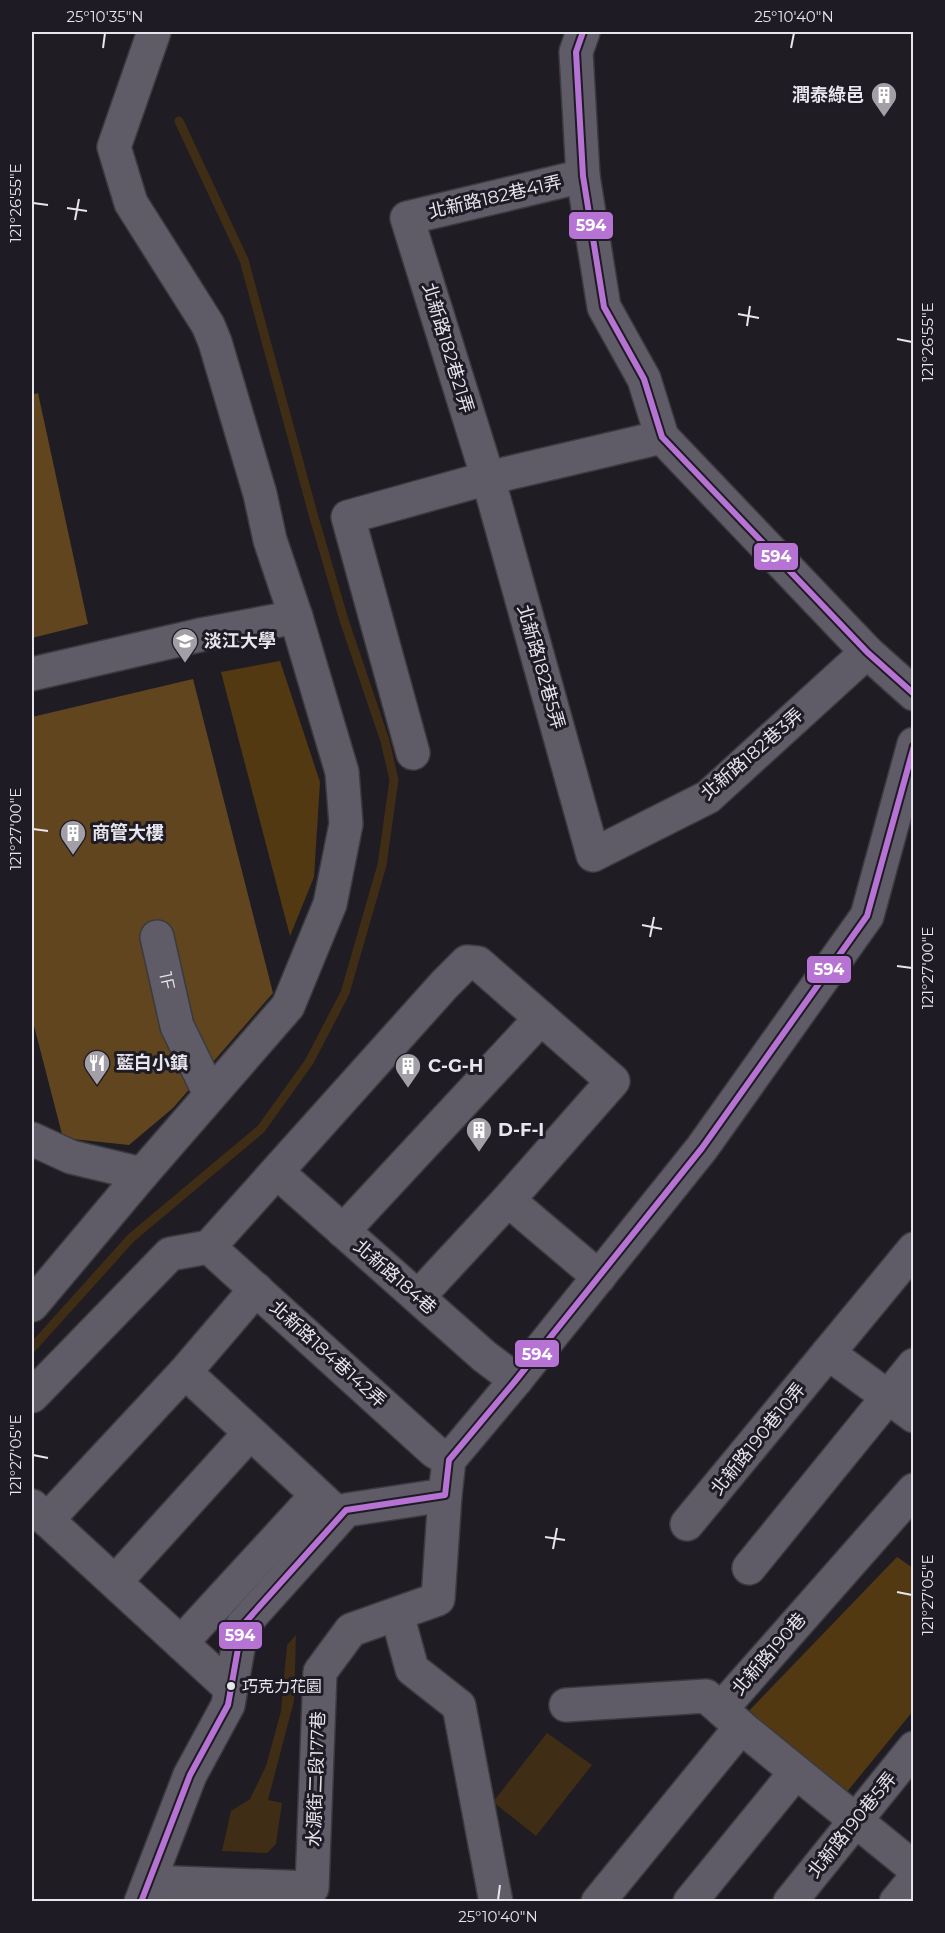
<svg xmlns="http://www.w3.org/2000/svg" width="945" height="1933" font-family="Montserrat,'Noto Sans TC',sans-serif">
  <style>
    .green { fill: #533912 }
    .forest { fill: #60451f }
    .water { fill: #3f2d15 }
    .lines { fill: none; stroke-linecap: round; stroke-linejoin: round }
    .stream { stroke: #3f2d15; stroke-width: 9 }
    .minor-casing { stroke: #3b3a3e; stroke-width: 36 }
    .minor { stroke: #5f5b67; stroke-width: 33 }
    .bus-1-casing { stroke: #1e1b25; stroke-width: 10 }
    .bus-1 { stroke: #b673d3; stroke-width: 6 }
    .ticks { fill: none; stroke: #e8e6ed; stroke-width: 2 }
    .bus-dot { fill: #e8e6ed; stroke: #1e1b25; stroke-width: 2 }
    .labels { text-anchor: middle; stroke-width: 6; stroke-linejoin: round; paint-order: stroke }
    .bus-label { font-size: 16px; fill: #e8e6ed; stroke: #1e1b25; text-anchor: start }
    .poi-label { font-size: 18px; font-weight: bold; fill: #e8e6ed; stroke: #1e1b25; text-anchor: start }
    .street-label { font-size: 18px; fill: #e8e6ed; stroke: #1e1b25 }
    .line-badge { stroke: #1e1b25; stroke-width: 2 }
    .badge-label { font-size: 16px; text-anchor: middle; font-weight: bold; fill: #fff }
    .neatline { fill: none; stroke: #e8e6ed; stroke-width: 2 }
    .ticks-label { font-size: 15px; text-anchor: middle; fill: #e8e6ed }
  </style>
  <rect width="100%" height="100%" fill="#1f1d23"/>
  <g class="green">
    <path d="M280,661l40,121 -6,95 -24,59 -69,-264z"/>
    <path d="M897,1557l16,11v143l-67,82 -101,-78z"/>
  </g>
  <g class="forest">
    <path d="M38,393l50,231 -56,14v-243z"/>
    <path d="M193,679l80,314 -100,115 -44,37 -66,-7 -31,-120v-301z"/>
  </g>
  <g class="water">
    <path d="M296,1635l-2,66 -26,99 14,3 -6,41 -9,9 -45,-2 9,-40 19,-12 16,-33 15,-55 6,-66z"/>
    <path d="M547,1733l45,32 -56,71 -43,-34z"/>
  </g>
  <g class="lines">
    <path class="stream" d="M32,1348l99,-110 130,-109 48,-67 36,-69 37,-128 12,-85 -9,-39 -41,-121 -31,-106 -69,-254 -65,-139"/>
    <g class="minor-casing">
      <g id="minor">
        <path d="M583,32l-7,20 7,124 21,131 40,72 18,58 205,215 47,42"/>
        <path d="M583,176l-176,42 81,260 105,377 115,-58 159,-145"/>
        <path d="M32,674l168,-39 96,-18 -26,-77 -10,-46 -45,-152 -7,-17 -77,-122 -17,-56 40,-115"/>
        <path d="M413,753l-65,-236 140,-39 174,-41"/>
        <path id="s1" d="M157,937l20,89 33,68"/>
        <path d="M32,1139l39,18 71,17 146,-168 42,-102 16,-80 -4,-52 -46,-155"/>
        <path d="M277,1172l207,184 32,24"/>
        <path d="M508,1200l91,77"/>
        <path d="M343,1231l198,-213"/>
        <path d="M209,1247l225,204 15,9"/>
        <path d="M32,1305l110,-131"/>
        <path d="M828,1353l86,63"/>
        <path d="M185,1372l155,144"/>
        <path d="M32,1396l138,-142 39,-7 235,-262 23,-23 11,1 135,118 -105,119 -90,97"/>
        <path d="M32,1506l198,182"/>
        <path d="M47,1520l138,-148 71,-83"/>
        <path d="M687,1524l227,-275"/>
        <path d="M749,1568l165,-203"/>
        <path d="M115,1582l135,-149"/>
        <path d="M397,1614l15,55 47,37 37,196"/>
        <path d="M181,1643l136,-148"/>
        <path d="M566,1705l140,-9 15,13"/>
        <path d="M741,1727l173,141"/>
        <path d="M149,1882l163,6 8,-216 31,-42 87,-31 7,-104"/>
        <path d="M141,1902l49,-127 38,-70 14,-79 104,-116 99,-15 4,-35 67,-80 186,-232 165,-232 47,-172"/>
        <path d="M598,1902l143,-175 -20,-18 193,-219"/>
        <path d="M690,1902l106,-130"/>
        <path d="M790,1902l124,-154"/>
        <path d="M896,1902l18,-22"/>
      </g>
    </g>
    <use href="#minor" class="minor"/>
    <g class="bus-1-casing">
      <g id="bus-1">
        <path d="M583,32l-7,20 7,124 21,131 40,72 18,58 205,215 47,42"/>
        <path d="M141,1902l49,-127 38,-70 14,-79 104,-116 99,-15 4,-35 67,-80 186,-232 165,-232 47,-170"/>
      </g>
    </g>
    <use href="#bus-1" class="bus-1"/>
  </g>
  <path class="ticks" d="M103,48l2,-15M791,48l3,-15M33,203l15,2M67,208l20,3M75,220l4,-21M738,314l21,4M747,326l3,-20M897,339l15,3M33,829l15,2M642,925l20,4M650,937l4,-20M897,966l15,2M33,1455l15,3M545,1537l20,3M553,1549l4,-21M897,1592l15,3M498,1900l2,-15"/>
  <defs>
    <g id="building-pin" transform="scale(1.35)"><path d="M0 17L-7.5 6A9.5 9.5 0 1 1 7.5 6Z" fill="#a2a0a6" stroke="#1e1b25"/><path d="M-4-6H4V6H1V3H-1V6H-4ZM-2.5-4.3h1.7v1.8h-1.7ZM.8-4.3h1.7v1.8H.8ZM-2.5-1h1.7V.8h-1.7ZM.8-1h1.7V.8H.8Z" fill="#fff"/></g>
    <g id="university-pin" transform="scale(1.35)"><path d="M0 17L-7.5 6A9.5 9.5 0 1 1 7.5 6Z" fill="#a2a0a6" stroke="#1e1b25"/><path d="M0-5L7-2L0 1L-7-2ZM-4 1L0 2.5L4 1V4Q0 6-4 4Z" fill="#fff"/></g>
    <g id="restaurant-pin" transform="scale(1.35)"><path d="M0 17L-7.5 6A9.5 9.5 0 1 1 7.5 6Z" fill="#a2a0a6" stroke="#1e1b25"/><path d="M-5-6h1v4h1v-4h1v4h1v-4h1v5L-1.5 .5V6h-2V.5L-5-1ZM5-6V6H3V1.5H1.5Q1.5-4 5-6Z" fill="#fff"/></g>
  </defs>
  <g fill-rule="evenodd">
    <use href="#building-pin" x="884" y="95"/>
    <use href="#university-pin" x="185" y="641"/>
    <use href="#building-pin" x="73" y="833"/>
    <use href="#restaurant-pin" x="97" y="1063"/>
    <use href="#building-pin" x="408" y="1066"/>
    <use href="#building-pin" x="479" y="1130"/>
  </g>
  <circle class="bus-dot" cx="231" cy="1686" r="5"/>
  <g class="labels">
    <g class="bus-label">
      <text x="242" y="1692">巧克力花園</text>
    </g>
    <g class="poi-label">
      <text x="864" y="101" text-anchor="end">潤泰綠邑</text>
      <text x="204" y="647">淡江大學</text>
      <text x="92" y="839">商管大樓</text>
      <text x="116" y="1069">藍白小鎮</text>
      <text x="428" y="1072">C-G-H</text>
      <text x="498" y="1136">D-F-I</text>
    </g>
    <g class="street-label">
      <text transform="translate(495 197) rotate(-13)" y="6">北新路182巷41弄</text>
      <text transform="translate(448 348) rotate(73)" y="6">北新路182巷21弄</text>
      <text transform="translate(541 667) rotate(74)" y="6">北新路182巷5弄</text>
      <text transform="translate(752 754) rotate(-41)" y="6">北新路182巷3弄</text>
      <text dy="6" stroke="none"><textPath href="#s1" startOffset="45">1F</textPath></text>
      <text transform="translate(395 1277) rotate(41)" y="6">北新路184巷</text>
      <text transform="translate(328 1354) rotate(42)" y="6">北新路184巷142弄</text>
      <text transform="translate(758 1439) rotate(-51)" y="6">北新路190巷10弄</text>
      <text transform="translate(769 1654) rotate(-49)" y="6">北新路190巷</text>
      <text transform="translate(316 1779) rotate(-88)" y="6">水源街二段177巷</text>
      <text transform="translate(852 1825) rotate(-51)" y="6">北新路190巷5弄</text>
    </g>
  </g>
  <g class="line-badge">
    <rect x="568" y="211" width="46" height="29" rx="6" fill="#b673d3"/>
    <rect x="753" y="542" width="46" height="29" rx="6" fill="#b673d3"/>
    <rect x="806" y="955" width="46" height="29" rx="6" fill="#b673d3"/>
    <rect x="514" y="1339" width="46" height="29" rx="6" fill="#b673d3"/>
    <rect x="218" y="1621" width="45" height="29" rx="6" fill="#b673d3"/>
  </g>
  <g class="badge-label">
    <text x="591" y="231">594</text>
    <text x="776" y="562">594</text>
    <text x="829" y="975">594</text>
    <text x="537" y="1360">594</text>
    <text x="240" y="1641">594</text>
  </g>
  <rect width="945" height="1933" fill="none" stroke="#1e1b25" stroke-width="66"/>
  <rect x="33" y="33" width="879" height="1867" class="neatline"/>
  <g class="ticks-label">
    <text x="105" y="22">25°10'35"N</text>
    <text x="794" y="22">25°10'40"N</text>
    <text transform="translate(16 203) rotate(-90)" y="5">121°26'55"E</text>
    <text transform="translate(928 342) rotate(-90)" y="5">121°26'55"E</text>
    <text transform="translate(16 829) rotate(-90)" y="5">121°27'00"E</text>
    <text transform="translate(928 968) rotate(-90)" y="5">121°27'00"E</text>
    <text transform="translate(16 1455) rotate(-90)" y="5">121°27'05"E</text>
    <text transform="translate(928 1595) rotate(-90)" y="5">121°27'05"E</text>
    <text x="498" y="1922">25°10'40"N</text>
  </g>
</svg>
